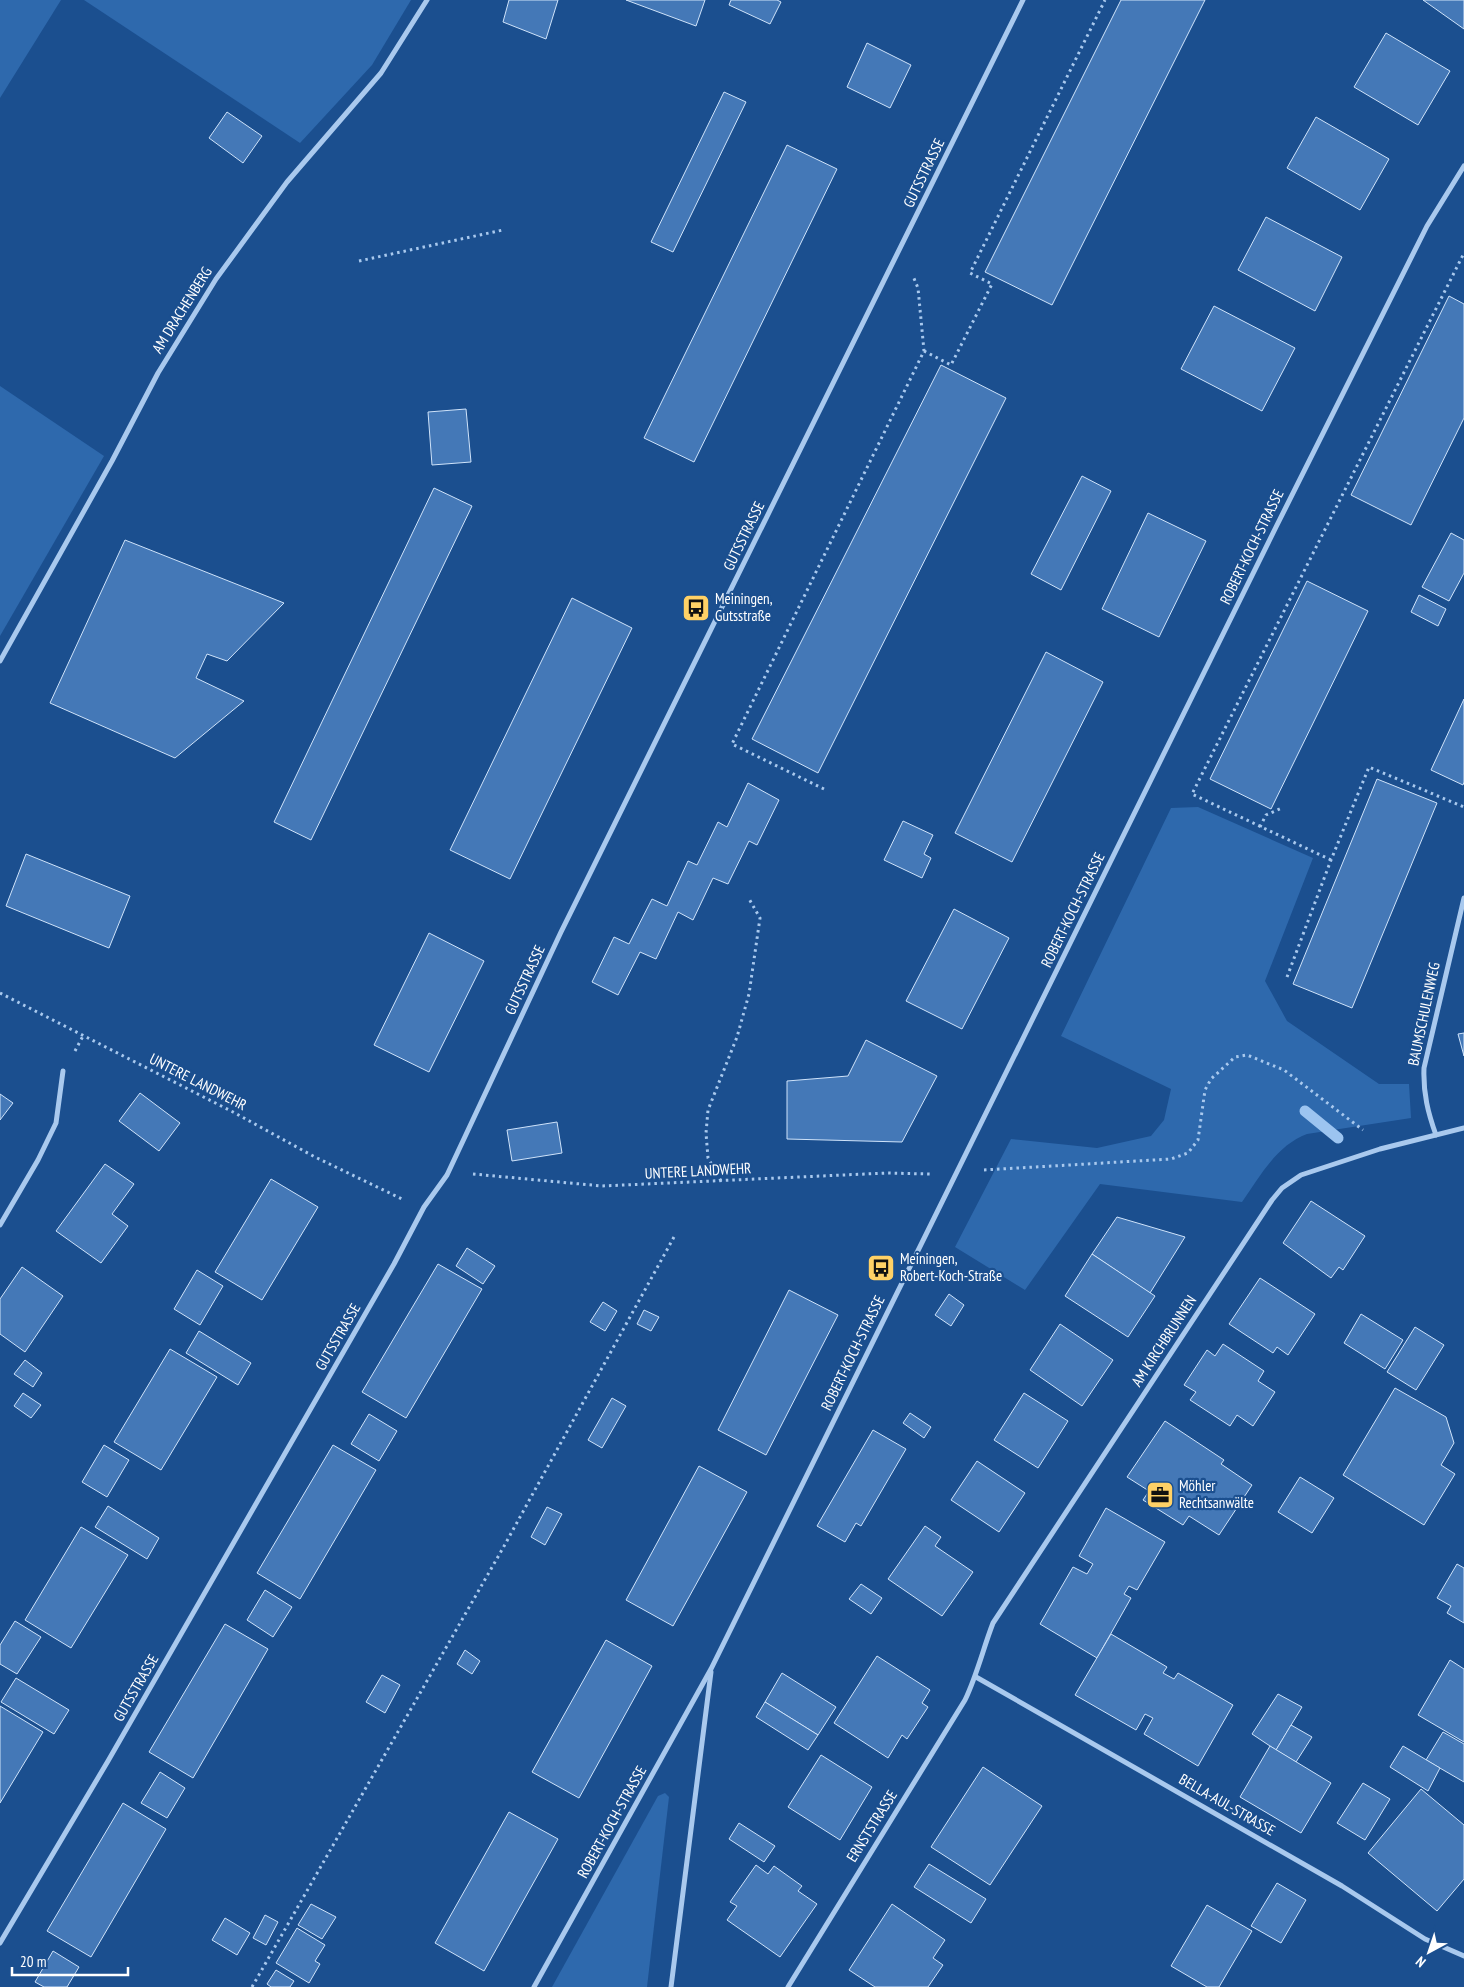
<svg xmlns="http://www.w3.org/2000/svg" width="1464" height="1987" font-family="'PT Sans Narrow',sans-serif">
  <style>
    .green { fill: #2e69ad }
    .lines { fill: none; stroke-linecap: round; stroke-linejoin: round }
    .stream { stroke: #9cc4f0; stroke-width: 11 }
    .building { fill: #4478b7; stroke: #cfe3fa }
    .path { stroke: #a9c9ee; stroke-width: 3; stroke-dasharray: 2.5 4; stroke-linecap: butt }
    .minor { stroke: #a9c9ee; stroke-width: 5 }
    .labels { text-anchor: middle; stroke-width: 4.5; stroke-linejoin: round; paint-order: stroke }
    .street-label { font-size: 15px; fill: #fff; stroke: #1b4f8f }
    .poi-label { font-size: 15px; fill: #fff; stroke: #1b4f8f; text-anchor: start }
  </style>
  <rect width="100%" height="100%" fill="#1b4f8f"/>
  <g class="green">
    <path d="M0,0h61l-61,98z"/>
    <path d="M84,0h327l-39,65 -72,78z"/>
    <path d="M0,386l104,70 -104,180z"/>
    <path d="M1198,807l115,51 -48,123 22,40 92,63h30l2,34 -104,16c-30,11 -47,42 -65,68l-142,-18 -75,106 -70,-43 56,-108 86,9 54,-12 13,-16 7,-31 -110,-53 110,-228z"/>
    <path d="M665,1793l4,4 -22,190h-95l106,-191z"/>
  </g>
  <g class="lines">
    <path class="stream" d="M1305,1111l33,27"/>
  </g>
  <g class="building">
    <path d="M509,0h49l-12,39 -43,-17z"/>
    <path d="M626,0h79l-9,26z"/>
    <path d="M731,0h46l4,2 -11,22 -41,-19z"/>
    <path d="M1121,0h84l-153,305 -67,-33z"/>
    <path d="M1423,0h41v29z"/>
    <path d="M1386,33l64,38 -32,54 -64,-38z"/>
    <path d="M867,43l44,22 -21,43 -43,-21z"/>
    <path d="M724,92l22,10 -73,150 -22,-10z"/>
    <path d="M227,112l35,24 -19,27 -34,-25z"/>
    <path d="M1316,117l73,42 -29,51 -73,-42z"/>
    <path d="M787,145l50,24 -143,293 -50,-24z"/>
    <path d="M1266,217l76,40 -27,54 -77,-41z"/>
    <path d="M1449,296l15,8v114l-53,107 -60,-30z"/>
    <path d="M1214,306l81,42 -33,63 -81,-42z"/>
    <path d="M941,365l65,33 -188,375 -66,-34z"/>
    <path d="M466,409l5,53 -39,3 -4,-53z"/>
    <path d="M1082,476l29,15 -50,99 -30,-16z"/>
    <path d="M434,488l38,18 -161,334 -37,-18z"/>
    <path d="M1148,513l58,28 -47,96 -57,-28z"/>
    <path d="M1451,533l13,7v33l-15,28 -27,-14z"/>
    <path d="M125,540l159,63 -57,58 -20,-7 -11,24 48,23 -69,57 -125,-55z"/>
    <path d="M1307,581l61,30 -97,198 -61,-30z"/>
    <path d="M1419,595l27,14 -8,17 -27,-14z"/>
    <path d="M572,598l60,30 -122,251 -60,-29z"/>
    <path d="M1046,652l57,30 -91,180 -57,-29z"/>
    <path d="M1464,699v83l-1,3 -32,-15z"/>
    <path d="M1377,779l60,24 -85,205 -59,-24z"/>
    <path d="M748,783l31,17 -22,45 -8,-4 -21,43 -15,-6 -20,42 -15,-8 -22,47 -16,-7 -22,43 -26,-13 22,-45 15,7 23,-45 15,7 21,-45 9,4 21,-43 9,5z"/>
    <path d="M903,821l30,14 -9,19 7,4 -9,20 -38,-18z"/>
    <path d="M26,854l104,42 -21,52 -103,-42z"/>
    <path d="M954,909l55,29 -47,91 -56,-28z"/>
    <path d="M429,933l55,28 -55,111 -55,-27z"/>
    <path d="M1464,1033v23l-6,-22z"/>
    <path d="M866,1040l71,36 -35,66 -115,-3v-58l61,-5z"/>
    <path d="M140,1093l40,30 -21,28 -40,-30z"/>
    <path d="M0,1094l13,9 -13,17z"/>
    <path d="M557,1122l5,31 -50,8 -5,-31z"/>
    <path d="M105,1164l29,20 -22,30 16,12 -27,37 -45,-32z"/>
    <path d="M271,1179l47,28 -56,93 -47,-28z"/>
    <path d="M1311,1201l54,35 -22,34 -4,-3 -8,11 -48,-35z"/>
    <path d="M1117,1217l68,20 -35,56 -58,-39z"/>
    <path d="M467,1248l28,18 -12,18 -27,-18z"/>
    <path d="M1092,1254l63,42 -27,41 -63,-41z"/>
    <path d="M438,1264l44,25 -76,129 -44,-26z"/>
    <path d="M22,1267l41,29 -38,56 -25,-18v-35z"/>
    <path d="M197,1270l26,16 -23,39 -26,-16z"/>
    <path d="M1260,1278l55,36 -27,41 -11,-8 -4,6 -44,-29z"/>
    <path d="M789,1290l49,25 -72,140 -48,-25z"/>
    <path d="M949,1294l15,11 -13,21 -16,-11z"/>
    <path d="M603,1302l14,9 -12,20 -15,-9z"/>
    <path d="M644,1310l15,7 -8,14 -14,-7z"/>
    <path d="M1361,1314l42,26 -18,29 -41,-26z"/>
    <path d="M1060,1324l53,36 -31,46 -52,-36z"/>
    <path d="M1415,1327l29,18 -28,45 -29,-18z"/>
    <path d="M199,1331l52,32 -13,22 -52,-32z"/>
    <path d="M1223,1344l41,27 -6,10 17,11 -22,34 -16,-11 -7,11 -40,-26 6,-8 -12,-7 23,-35 8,6z"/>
    <path d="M170,1349l47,28 -56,93 -47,-28z"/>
    <path d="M25,1360l17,13 -9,14 -19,-13z"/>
    <path d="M1395,1388l51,29 8,26 -13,22 14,9 -31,51 -81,-50z"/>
    <path d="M23,1393l18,12 -10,13 -17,-12z"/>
    <path d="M1024,1393l44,28 -30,47 -44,-28z"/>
    <path d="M612,1398l14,8 -24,42 -14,-8z"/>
    <path d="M910,1413l21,14 -7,11 -21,-15z"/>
    <path d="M369,1414l28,17 -18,30 -28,-17z"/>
    <path d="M1165,1421l59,39 -3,4 31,21 -33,50 -30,-19 -6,9 -40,-25 6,-9 -22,-14z"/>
    <path d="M873,1430l33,19 -45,77 -5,-3 -11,19 -28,-16z"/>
    <path d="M104,1445l25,15 -22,37 -25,-15z"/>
    <path d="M333,1445l43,25 -76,129 -43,-26z"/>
    <path d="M977,1461l48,32 -26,39 -48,-32z"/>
    <path d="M699,1466l48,26 -74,134 -47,-26z"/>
    <path d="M1300,1477l34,21 -22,35 -34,-21z"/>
    <path d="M108,1506l51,32 -12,21 -52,-32z"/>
    <path d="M547,1507l15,7 -17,31 -14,-8z"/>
    <path d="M1106,1508l59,34 -28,48 -8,-4 -5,8 7,4 -34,60 -57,-34 33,-57 14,7 6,-10 -14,-8z"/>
    <path d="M925,1526l16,11 -6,9 38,26 -31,44 -54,-37z"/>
    <path d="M81,1527l47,28 -57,93 -46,-28z"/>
    <path d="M1457,1564l7,4v55l-17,-10 4,-7 -14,-8z"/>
    <path d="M861,1584l21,14 -11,16 -22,-15z"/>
    <path d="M265,1590l27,17 -19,30 -26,-17z"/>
    <path d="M15,1621l26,16 -24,37 -17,-10v-19z"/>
    <path d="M225,1624l43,25 -75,129 -44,-26z"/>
    <path d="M1111,1634l56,33 -4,6 11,6 4,-6 55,32 -35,61 -54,-32 9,-16 -8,-4 -9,16 -61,-35z"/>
    <path d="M606,1640l46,26 -73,132 -47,-26z"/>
    <path d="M465,1650l15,11 -8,13 -15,-10z"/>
    <path d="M877,1656l53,34 -8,13 6,4 -21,32 -5,-4 -14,23 -54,-35z"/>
    <path d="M1450,1660l14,9v73l-46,-27z"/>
    <path d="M782,1673l54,34 -18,28 -53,-33z"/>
    <path d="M382,1675l18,10 -15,28 -19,-11z"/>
    <path d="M16,1678l53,32 -15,24 -53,-32z"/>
    <path d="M1278,1694l24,13 -26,43 -24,-16z"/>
    <path d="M765,1702l53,33 -10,15 -52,-33z"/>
    <path d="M0,1706l43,26 -43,71z"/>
    <path d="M1291,1725l21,12 -16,25 -20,-12z"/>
    <path d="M1443,1732l21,12v38l-38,-22z"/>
    <path d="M1270,1746l61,37 -30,50 -61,-36z"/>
    <path d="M1403,1746l37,22 -12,23 -38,-24z"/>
    <path d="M821,1755l51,32 -32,53 -52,-33z"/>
    <path d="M983,1767l59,39 -52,79 -59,-38z"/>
    <path d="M160,1772l25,16 -18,30 -26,-15z"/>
    <path d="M1363,1783l27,16 -25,41 -28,-17z"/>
    <path d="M1421,1789l43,36v54l-27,32 -69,-58z"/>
    <path d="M123,1803l43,26 -75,128 -44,-26z"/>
    <path d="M509,1812l49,27 -74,132 -49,-28z"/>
    <path d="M739,1823l36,23 -11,16 -35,-23z"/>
    <path d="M929,1864l57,35 -15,24 -57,-36z"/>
    <path d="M756,1865l12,9 6,-8 28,20 -4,5 19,13 -37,53 -53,-37 10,-14 -7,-4z"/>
    <path d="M1277,1883l29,17 -25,43 -30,-17z"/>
    <path d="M311,1904l25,13 -14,22 -24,-14z"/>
    <path d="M892,1904l53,36 -12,18 10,7 -15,22h-53l-26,-17z"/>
    <path d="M1207,1905l45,26 -33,56h-12l-36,-21z"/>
    <path d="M265,1915l13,7 -12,23 -13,-7z"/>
    <path d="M225,1918l25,15 -13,22 -25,-15z"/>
    <path d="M297,1928l28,17 -10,16 5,3 -11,19 -33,-20z"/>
    <path d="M53,1951l26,16 -12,20h-23l-9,-5z"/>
    <path d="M276,1970l18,11 -4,6h-19l-4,-3z"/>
  </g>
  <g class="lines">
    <g class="path">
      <path d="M359,261l144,-31"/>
      <path d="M924,351l27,14 41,-81 -22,-11 135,-273"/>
      <path d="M824,789l-92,-45 192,-393 -6,-63 -5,-12"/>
      <path d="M1260,827l6,-12 16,-7"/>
      <path d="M1331,860l-139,-66 272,-541"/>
      <path d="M1287,977l44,-117 38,-93 95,40"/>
      <path d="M0,993l233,119 82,45 87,42"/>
      <path d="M75,1051l8,-15"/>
      <path d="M984,1170l187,-11 17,-6 10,-13 7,-50 6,-11 24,-22 12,-2 37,15 79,60"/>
      <path d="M473,1174l129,12 285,-13 43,1"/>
      <path d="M721,1181l-13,-23 -2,-25 2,-23 29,-73 12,-43 11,-76 -12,-21"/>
      <path d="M252,1987l251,-439 171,-311"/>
    </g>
    <g class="minor">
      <path d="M0,661l112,-200 46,-88 58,-94 71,-97 94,-109 46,-73"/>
      <path d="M1436,1135c-8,-22 -13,-42 -12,-67l40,-170"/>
      <path d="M0,1225l38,-65 18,-37 7,-52"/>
      <path d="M976,1677l366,209 83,53 39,17"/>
      <path d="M0,1943l108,-182 286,-497 30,-57 23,-32 114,-243 462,-932"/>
      <path d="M534,1987l177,-318 565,-1142 151,-301 37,-60"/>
      <path d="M671,1987l40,-315"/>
      <path d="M788,1987l177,-287c12,-25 18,-51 28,-77l279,-423 10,-12 19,-13 79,-26 84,-21"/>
    </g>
  </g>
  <defs>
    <g id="bus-square" transform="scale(1.4375)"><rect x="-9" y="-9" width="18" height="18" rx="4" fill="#ffd166" stroke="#1b4f8f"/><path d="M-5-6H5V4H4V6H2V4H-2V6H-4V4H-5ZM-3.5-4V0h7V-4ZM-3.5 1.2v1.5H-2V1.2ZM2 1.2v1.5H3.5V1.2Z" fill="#111"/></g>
    <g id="office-square" transform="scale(1.4375)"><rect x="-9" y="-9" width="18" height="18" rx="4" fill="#ffd166" stroke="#1b4f8f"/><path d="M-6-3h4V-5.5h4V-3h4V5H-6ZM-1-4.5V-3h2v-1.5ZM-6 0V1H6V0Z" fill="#111"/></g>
  </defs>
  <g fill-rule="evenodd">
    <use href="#bus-square" x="696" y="608"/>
    <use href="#bus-square" x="881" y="1268"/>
    <use href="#office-square" x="1160" y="1495"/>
  </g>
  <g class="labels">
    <g class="street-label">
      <text transform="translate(924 173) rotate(-64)" y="5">GUTSSTRASSE</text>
      <text transform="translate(182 310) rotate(-58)" y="5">AM DRACHENBERG</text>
      <text transform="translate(744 536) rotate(-64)" y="5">GUTSSTRASSE</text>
      <text transform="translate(1252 547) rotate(-64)" y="5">ROBERT-KOCH-STRASSE</text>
      <text transform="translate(1073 910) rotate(-64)" y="5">ROBERT-KOCH-STRASSE</text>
      <text transform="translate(525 980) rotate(-65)" y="5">GUTSSTRASSE</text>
      <text transform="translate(1424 1014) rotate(-78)" y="5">BAUMSCHULENWEG</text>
      <text transform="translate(198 1082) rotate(27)" y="5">UNTERE LANDWEHR</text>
      <text transform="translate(698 1171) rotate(-3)" y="5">UNTERE LANDWEHR</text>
      <text transform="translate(338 1337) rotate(-60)" y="5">GUTSSTRASSE</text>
      <text transform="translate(1164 1341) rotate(-57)" y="5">AM KIRCHBRUNNEN</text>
      <text transform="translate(853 1353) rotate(-64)" y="5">ROBERT-KOCH-STRASSE</text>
      <text transform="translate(136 1688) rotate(-60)" y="5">GUTSSTRASSE</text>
      <text transform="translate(1227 1805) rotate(30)" y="5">BELLA-AUL-STRASSE</text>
      <text transform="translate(612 1822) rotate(-61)" y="5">ROBERT-KOCH-STRASSE</text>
      <text transform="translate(872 1826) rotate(-58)" y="5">ERNSTSTRASSE</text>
    </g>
    <g class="poi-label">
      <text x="715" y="604">Meiningen,<tspan x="715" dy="17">Gutsstraße</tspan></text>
      <text x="900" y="1264">Meiningen,<tspan x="900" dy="17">Robert-Koch-Straße</tspan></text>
      <text x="1179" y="1491">Möhler<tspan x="1179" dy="17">Rechtsanwälte</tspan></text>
    </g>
  </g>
  <g transform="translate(1429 1952) rotate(220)" stroke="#1b4f8f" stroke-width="4" paint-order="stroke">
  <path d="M0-4L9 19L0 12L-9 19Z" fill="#ffffff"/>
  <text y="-8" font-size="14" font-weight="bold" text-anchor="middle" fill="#ffffff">N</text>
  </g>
  <path d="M12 1967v8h116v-8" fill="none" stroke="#ffffff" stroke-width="2.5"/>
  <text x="20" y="1967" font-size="15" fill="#ffffff" stroke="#1b4f8f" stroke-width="4" paint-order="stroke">20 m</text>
</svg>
